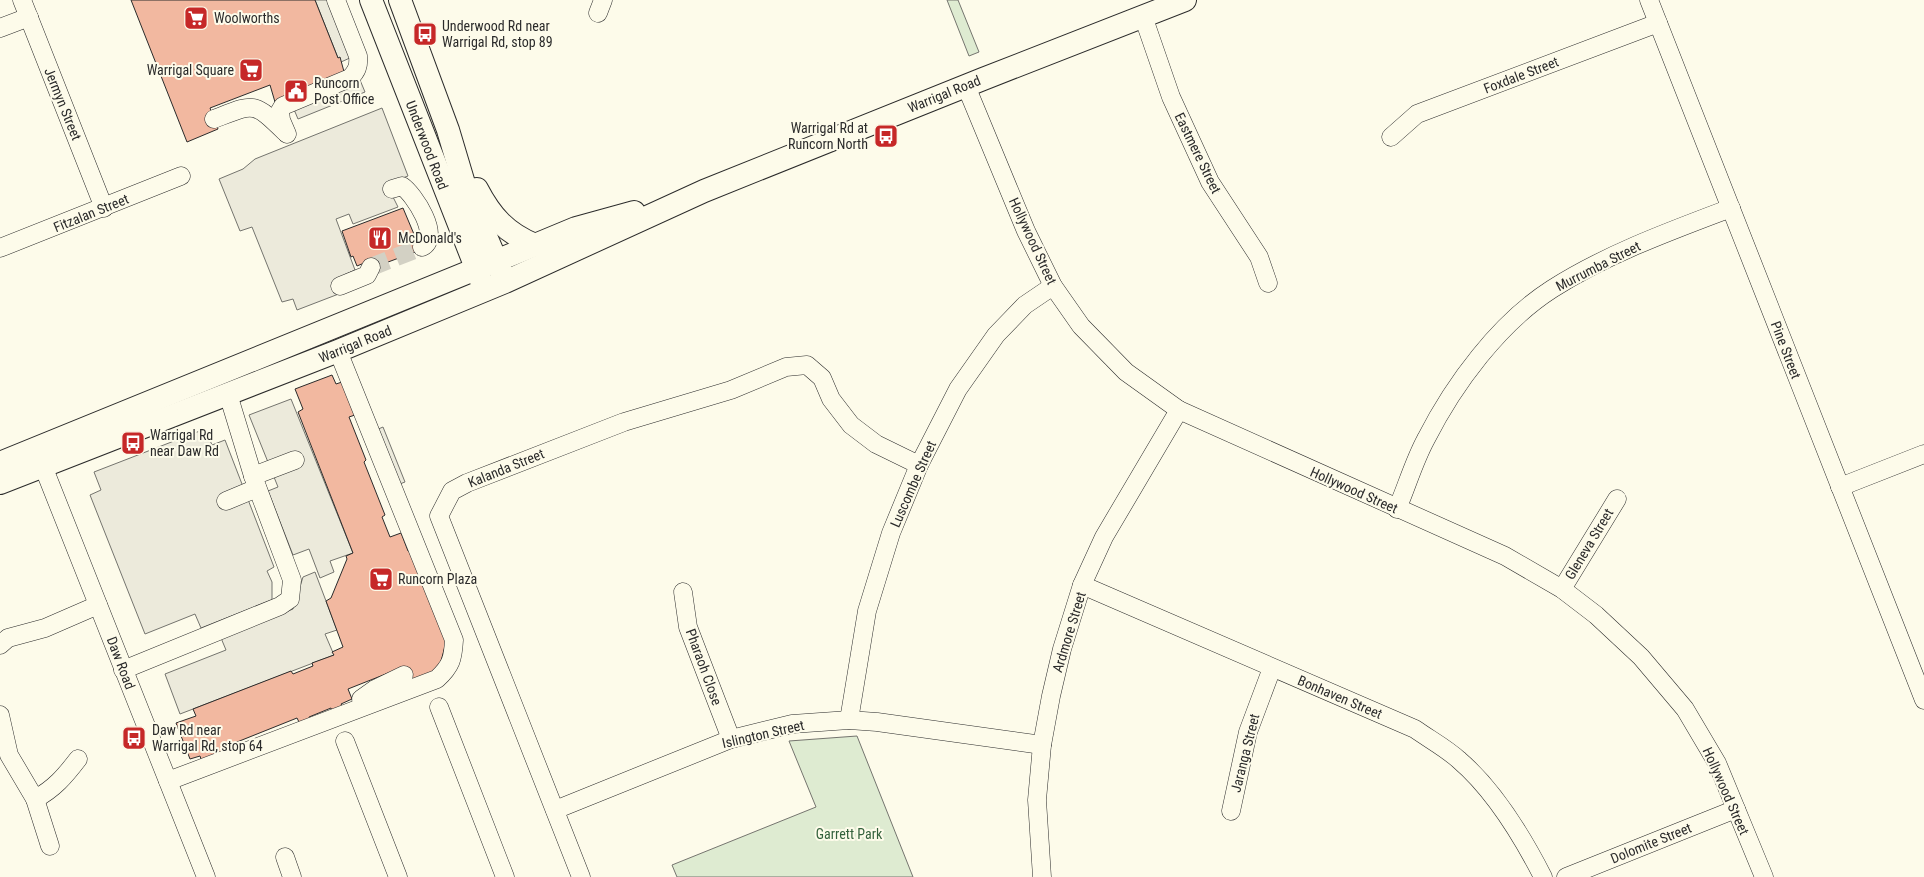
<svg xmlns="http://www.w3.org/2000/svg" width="1924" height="877" font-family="'Roboto Condensed',sans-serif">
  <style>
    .green { fill: #deebd1; stroke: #74746e }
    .parking { fill: #eceadb; stroke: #74746e }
    .building { fill: #f2b8a0; stroke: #2b2b2b }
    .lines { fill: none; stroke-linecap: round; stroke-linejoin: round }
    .minor-tunnel { stroke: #d3d1c4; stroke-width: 18; stroke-dasharray: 18 9; stroke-linecap: butt }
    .minor-casing { stroke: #2b2b2b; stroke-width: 19 }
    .major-casing { stroke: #2b2b2b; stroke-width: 24 }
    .minor { stroke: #fdfbea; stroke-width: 18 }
    .major { stroke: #fdfbea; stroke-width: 22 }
    .labels { text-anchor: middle; stroke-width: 4; stroke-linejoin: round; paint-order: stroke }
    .poi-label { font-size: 14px; fill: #2b2b2b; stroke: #fdfbea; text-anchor: start }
    .street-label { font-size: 14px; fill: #2b2b2b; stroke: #fdfbea }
    .park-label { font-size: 14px; fill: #34623c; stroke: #fdfbea }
  </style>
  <rect width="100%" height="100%" fill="#fdfbea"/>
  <g class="green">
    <path d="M947,0h11l21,52 -10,4z"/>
    <path d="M857,736l56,141h-236l-5,-12 144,-58 -27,-66z"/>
  </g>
  <g class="parking">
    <path d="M315,0h14l23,57 -11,5 -3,-4z"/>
    <path d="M360,80l5,12 -67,27 -5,-12z"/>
    <path d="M382,108l26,68 -11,4 -4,17 5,10 -45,17 -4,-10 -13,5 19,51 -11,5 5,15 -52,20 -4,-11 -11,3 -30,-75 -12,4 -21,-52 24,-10 12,-10z"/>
    <path d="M291,399l62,154 -23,8 4,11 -14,6 -11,-29 -16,6 -25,-64 10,-4 -29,-72z"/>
    <path d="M383,427l22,55 -8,3 -21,-55z"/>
    <path d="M205,429l7,16 13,-5 49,127 -7,4 5,11v18l-71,28 -6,-14 -50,20 -55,-139 11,-5 -7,-18z"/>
    <path d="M315,572l22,58 -12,4 9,21 -154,59 -15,-40 61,-24 -5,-12 72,-29 10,-32z"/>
  </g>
  <g class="building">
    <path d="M131,0h184l23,58 2,-1 6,22 -71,23 -5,-17 -60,23 8,21 -31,13z"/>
    <path d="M403,208l13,31 3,-1 4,11 -51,19 -3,-7 -12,5 -4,-10 -2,1 -9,-26z"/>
    <path d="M332,375l4,9 6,-2 13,33 -6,2 17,43 -2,2 21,53 -3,2 8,20 11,-4 7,18 5,2 34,86 -9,33 -31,11 -6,-15 -53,21 4,10 -11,5 2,3 -11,4 -1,-3 -22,9 1,2 -10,5 -3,-6 -75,30 1,6 -21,8 -2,-6 -10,3 -14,-36 20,-7 -3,-7 98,-38 2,3 20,-8 -1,-3 22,-8 -2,-3 11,-5 -17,-46 5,-3 16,-39 -1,-3 7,-3 -55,-141 5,-3 -8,-20z"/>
  </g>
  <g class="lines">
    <path class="minor-tunnel" d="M371,267l51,-20"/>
    <g class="minor-casing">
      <g id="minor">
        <path d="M22,0l82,208"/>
        <path d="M1649,0l275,700"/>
        <path d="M598,13l5,-13"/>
        <path d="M1143,16l28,81 39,85 49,75 9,26"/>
        <path d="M0,28l29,-11"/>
        <path d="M966,86l60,145 27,55 28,40 45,46 53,38 326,146 57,33 34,26 45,42 44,52 32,54 47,114"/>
        <path d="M214,119c41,-16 39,-18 71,13"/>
        <path d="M287,134l-6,-14 -1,-9 3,-5 67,-28c7,-7 9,-12 8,-22l-22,-56"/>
        <path d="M1391,137l26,-23 241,-91"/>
        <path d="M392,189l10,-3c12,8 40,51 20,61"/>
        <path d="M0,248l181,-72"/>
        <path d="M340,286l27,-11 4,-8"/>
        <path d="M43,466l163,411"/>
        <path d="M253,476l42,-16"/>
        <path d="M1840,487l84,-33"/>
        <path d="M226,501l31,-13"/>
        <path d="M1397,509c10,-23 17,-48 29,-70 28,-55 73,-116 126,-150 55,-35 118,-58 179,-81"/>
        <path d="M1082,585l333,144c14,10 31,19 44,31 35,30 63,76 84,117"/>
        <path d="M1562,589l55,-90"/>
        <path d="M683,592l5,35 43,112"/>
        <path d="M0,645l8,-7 37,-10 53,-23"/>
        <path d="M123,670l157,-64 10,-7 2,-19 -39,-104 -25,-82"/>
        <path d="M361,699l14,-10 29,-14"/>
        <path d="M439,707l66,170"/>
        <path d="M0,715l9,40 26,44 15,47"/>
        <path d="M849,720l18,-109 24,-78 28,-68 39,-76 38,-54 29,-30 28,-19"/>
        <path d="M345,741l53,136"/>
        <path d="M168,781l269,-102c14,-13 16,-20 17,-39l-116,-289"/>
        <path d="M35,799c19,-10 30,-23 43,-40"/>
        <path d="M555,810l176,-71 61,-15 57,-4 28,2 165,23"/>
        <path d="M1231,811l17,-79 24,-64"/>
        <path d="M285,857l7,20"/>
        <path d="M581,877l-142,-361 13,-25 15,-8 157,-61 107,-32 55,-23 21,-2 15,13 9,21 20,26 25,19 43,21"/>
        <path d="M1042,877l-5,-77 5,-55 9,-49 11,-47 20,-64 22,-48 75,-127"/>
        <path d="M1566,877l170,-68"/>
      </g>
    </g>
    <g class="major-casing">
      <g id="major">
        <path d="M371,0l111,283"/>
        <path d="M400,0l48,130 17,57 37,87"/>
        <path d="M477,189c14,27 29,44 58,56"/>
        <path d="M0,463l535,-218 41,-17 58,-16"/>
        <path d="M0,483l338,-132 167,-69 199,-91 279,-112 202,-79"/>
      </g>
    </g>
    <use href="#minor" class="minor"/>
    <use href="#major" class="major"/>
  </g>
  <defs>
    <g id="supermarket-square" transform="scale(1.25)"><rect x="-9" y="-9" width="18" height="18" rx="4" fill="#c62828" stroke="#fdfbea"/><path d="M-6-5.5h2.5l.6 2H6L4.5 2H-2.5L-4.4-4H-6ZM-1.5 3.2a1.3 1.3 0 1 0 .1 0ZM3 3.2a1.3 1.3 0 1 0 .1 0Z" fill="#fff"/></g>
    <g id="bus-square" transform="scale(1.25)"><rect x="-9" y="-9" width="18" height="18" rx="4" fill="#c62828" stroke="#fdfbea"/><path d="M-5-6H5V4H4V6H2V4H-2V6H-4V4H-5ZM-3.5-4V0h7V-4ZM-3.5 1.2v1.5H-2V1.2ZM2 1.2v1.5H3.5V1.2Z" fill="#fff"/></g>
    <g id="civic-square" transform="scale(1.25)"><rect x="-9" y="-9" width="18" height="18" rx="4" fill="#c62828" stroke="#fdfbea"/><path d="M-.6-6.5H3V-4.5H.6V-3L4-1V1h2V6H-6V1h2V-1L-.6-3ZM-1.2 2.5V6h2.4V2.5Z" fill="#fff"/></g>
    <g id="restaurant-square" transform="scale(1.25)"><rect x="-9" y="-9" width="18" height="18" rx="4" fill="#c62828" stroke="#fdfbea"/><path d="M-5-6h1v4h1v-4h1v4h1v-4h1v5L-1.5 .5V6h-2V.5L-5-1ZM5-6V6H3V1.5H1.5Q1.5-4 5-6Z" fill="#fff"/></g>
  </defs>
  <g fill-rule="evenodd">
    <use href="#supermarket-square" x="196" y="18"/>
    <use href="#bus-square" x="425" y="34"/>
    <use href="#supermarket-square" x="251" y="70"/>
    <use href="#civic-square" x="296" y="91"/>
    <use href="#bus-square" x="886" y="136"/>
    <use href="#restaurant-square" x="380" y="238"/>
    <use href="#bus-square" x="133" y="443"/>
    <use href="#supermarket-square" x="381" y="579"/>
    <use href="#bus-square" x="134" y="738"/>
  </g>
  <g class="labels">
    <g class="poi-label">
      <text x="214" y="23">Woolworths</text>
      <text x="442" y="31">Underwood Rd near<tspan x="442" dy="16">Warrigal Rd, stop 89</tspan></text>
      <text x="234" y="75" text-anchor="end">Warrigal Square</text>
      <text x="314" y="88">Runcorn<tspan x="314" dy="16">Post Office</tspan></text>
      <text x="868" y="133" text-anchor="end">Warrigal Rd at<tspan x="868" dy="16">Runcorn North</tspan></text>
      <text x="398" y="243">McDonald's</text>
      <text x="150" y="440">Warrigal Rd<tspan x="150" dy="16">near Daw Rd</tspan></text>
      <text x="398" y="584">Runcorn Plaza</text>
      <text x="152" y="735">Daw Rd near<tspan x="152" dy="16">Warrigal Rd, stop 64</tspan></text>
    </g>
    <g class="street-label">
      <text transform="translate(1521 75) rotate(-21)" y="5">Foxdale Street</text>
      <text transform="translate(944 94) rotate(-22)" y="5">Warrigal Road</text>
      <text transform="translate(63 104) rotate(68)" y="5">Jermyn Street</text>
      <text transform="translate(427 145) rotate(69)" y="5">Underwood Road</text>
      <text transform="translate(1198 153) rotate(64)" y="5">Eastmere Street</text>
      <text transform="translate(91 213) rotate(-22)" y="5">Fitzalan Street</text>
      <text transform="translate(1033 241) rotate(65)" y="5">Hollywood Street</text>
      <text transform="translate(1598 266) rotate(-27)" y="5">Murrumba Street</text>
      <text transform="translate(355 344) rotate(-22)" y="5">Warrigal Road</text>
      <text transform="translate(1786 350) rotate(69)" y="5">Pine Street</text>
      <text transform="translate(506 468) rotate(-22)" y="5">Kalanda Street</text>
      <text transform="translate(913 484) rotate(-66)" y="5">Luscombe Street</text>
      <text transform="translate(1354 490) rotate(24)" y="5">Hollywood Street</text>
      <text transform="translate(1589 544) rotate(-59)" y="5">Gleneva Street</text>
      <text transform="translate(1069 632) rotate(-73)" y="5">Ardmore Street</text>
      <text transform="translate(121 663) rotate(69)" y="5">Daw Road</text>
      <text transform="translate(704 667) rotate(70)" y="5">Pharaoh Close</text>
      <text transform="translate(1340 697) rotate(23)" y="5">Bonhaven Street</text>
      <text transform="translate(763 734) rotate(-13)" y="5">Islington Street</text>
      <text transform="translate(1245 753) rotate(-76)" y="5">Jaranga Street</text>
      <text transform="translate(1726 791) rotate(66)" y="5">Hollywood Street</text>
      <text transform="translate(1651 843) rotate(-22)" y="5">Dolomite Street</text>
    </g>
    <g class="park-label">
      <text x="849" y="839">Garrett Park</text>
    </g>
  </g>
</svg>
